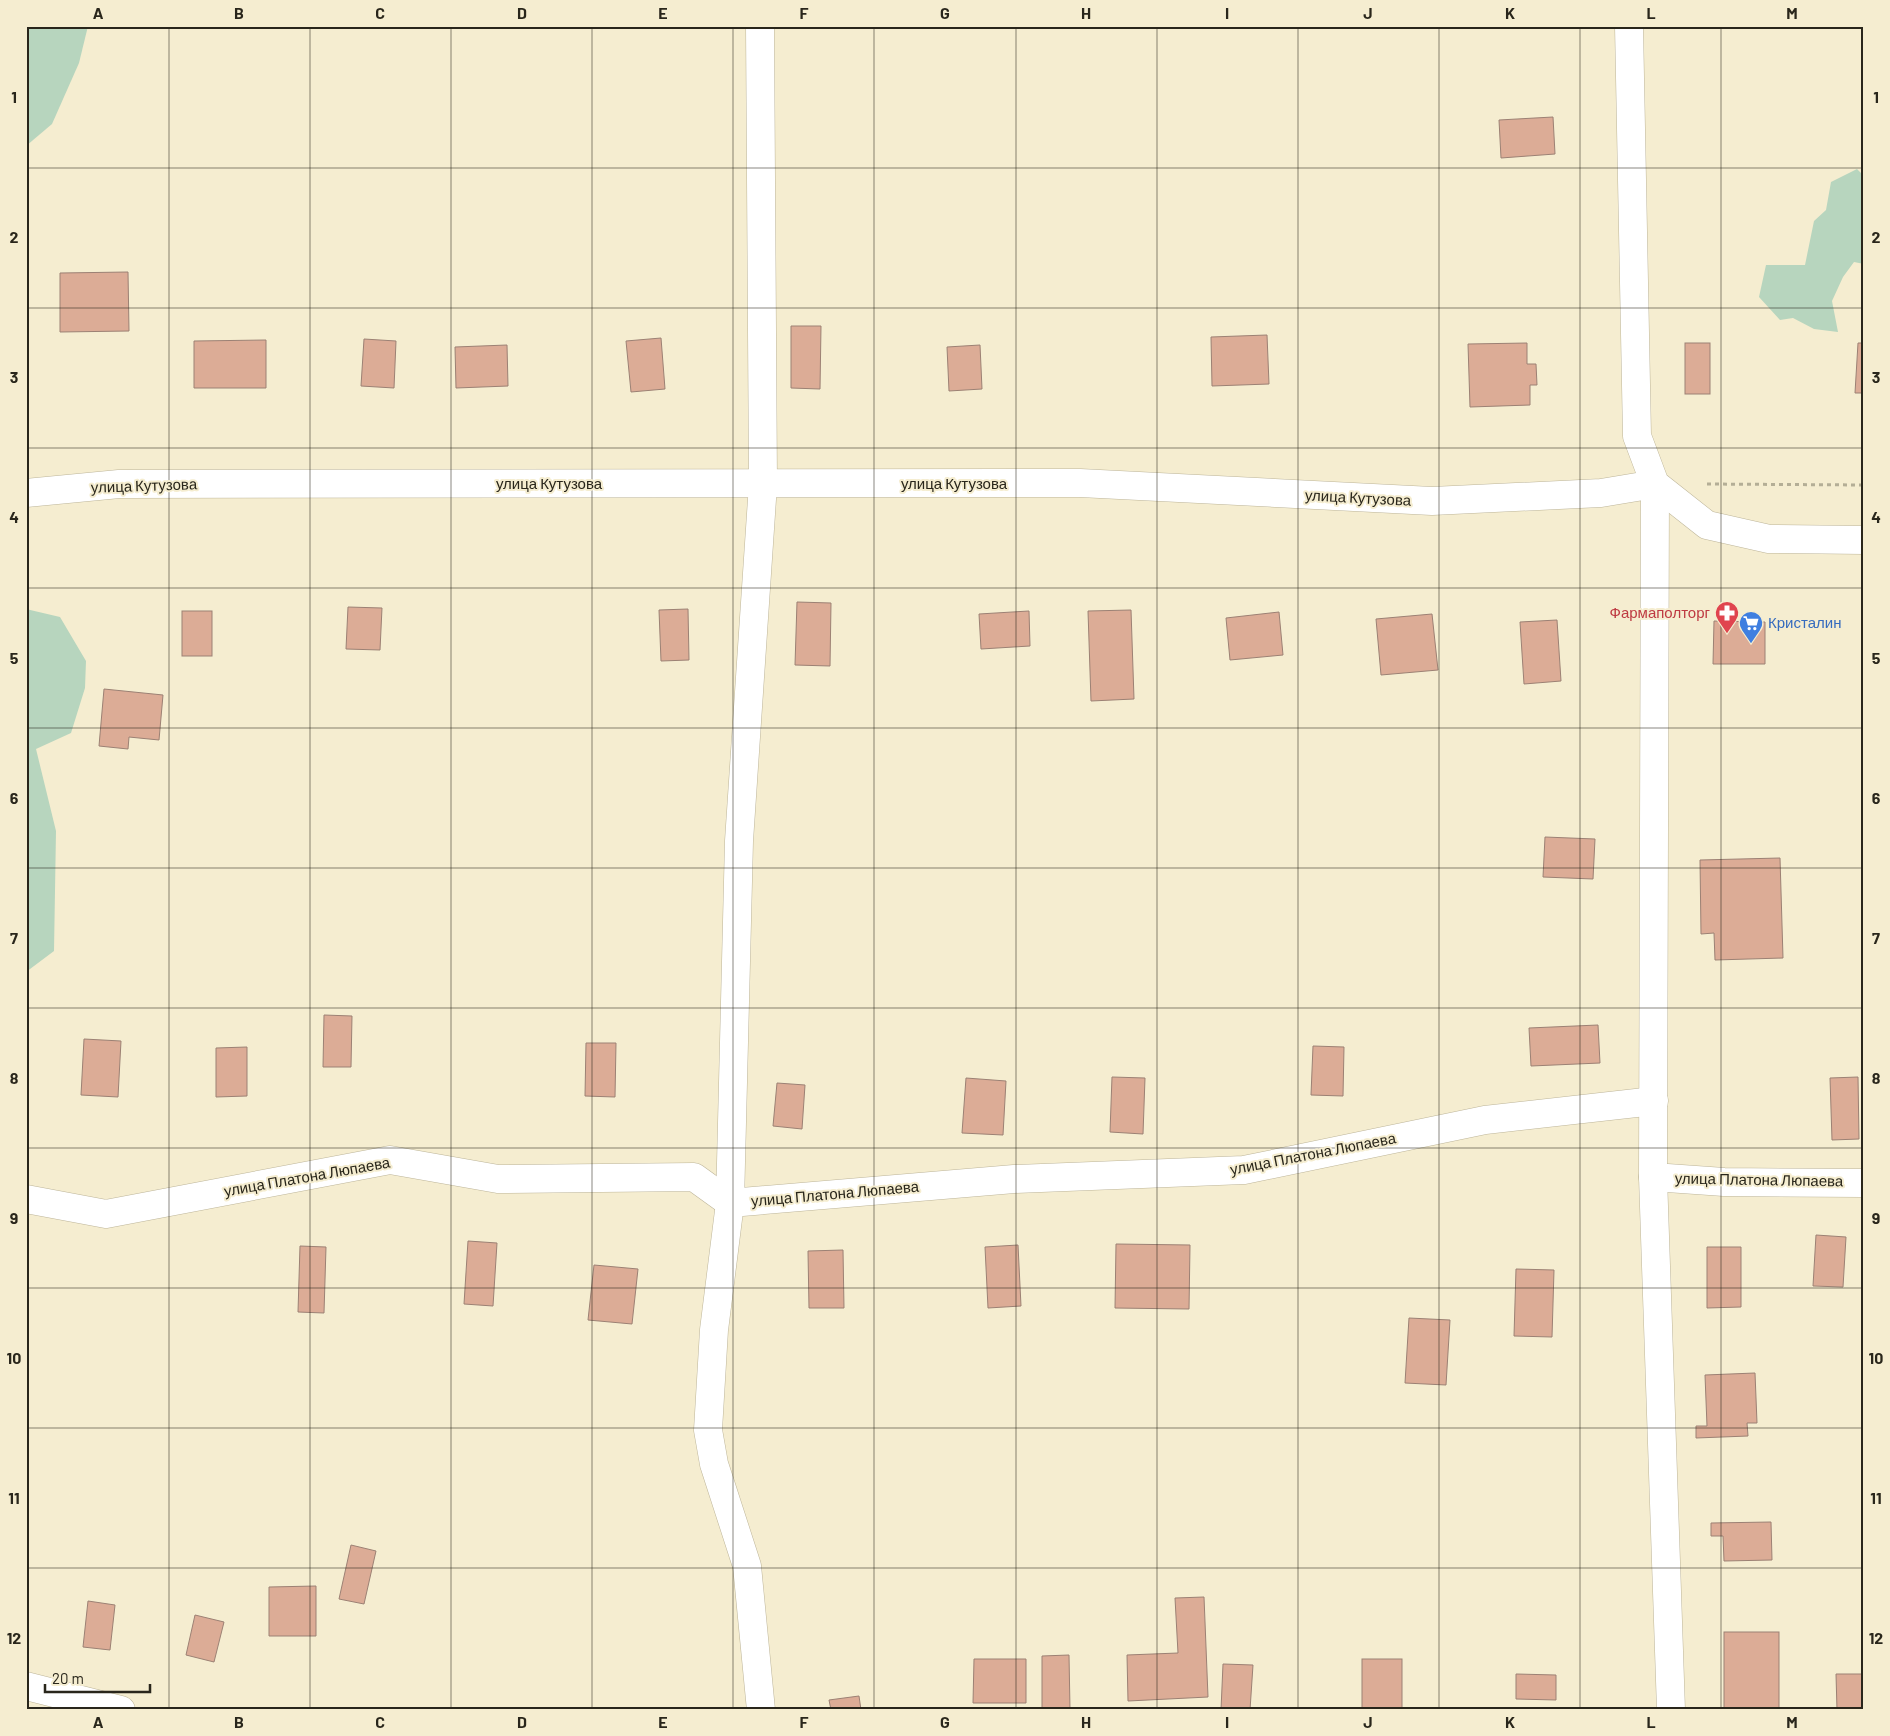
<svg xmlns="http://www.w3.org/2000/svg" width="1890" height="1736" font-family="Barlow,sans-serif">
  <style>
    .green { fill: #b7d5be }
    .building { fill: #dcac96; stroke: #9c8174 }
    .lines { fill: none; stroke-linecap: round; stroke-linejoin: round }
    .street-casing { stroke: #bdb599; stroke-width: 29 }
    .secondary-casing { stroke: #bdb599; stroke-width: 29 }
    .path { stroke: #b4ae96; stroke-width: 3; stroke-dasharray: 4 4; stroke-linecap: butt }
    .street { stroke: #fff; stroke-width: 28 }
    .secondary { stroke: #fff; stroke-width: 28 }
    .grid { fill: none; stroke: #29261b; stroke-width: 1; stroke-opacity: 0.55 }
    .labels { text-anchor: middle; stroke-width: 4; stroke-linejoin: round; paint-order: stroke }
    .street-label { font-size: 15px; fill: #29261b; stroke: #f5edd0 }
    .health-label { font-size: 15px; fill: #be3a42; stroke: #f5edd0; text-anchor: end }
    .shop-label { font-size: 15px; fill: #366cbe; stroke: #f5edd0; text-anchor: start }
    .neatline { fill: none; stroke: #29261b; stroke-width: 2 }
    .grid-label { font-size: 16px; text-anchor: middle; font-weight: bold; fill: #29261b }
  </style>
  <rect width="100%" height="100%" fill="#f5edd0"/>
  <g class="green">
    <path d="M26,26h62l-9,37 -27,61 -26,22z"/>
    <path d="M1857,169l7,7v88l-10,-2 -11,15 -11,24 6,31 -24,-3 -21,-11 -13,2 -21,-23 7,-32h39l9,-44 12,-11 5,-28z"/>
    <path d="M26,609l34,8 26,44 -1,27 -14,45 -35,16 20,82 -2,120 -28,21z"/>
  </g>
  <g class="building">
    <path d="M1553,117l2,37 -54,4 -2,-38z"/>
    <path d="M128,272l1,59 -69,1v-59z"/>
    <path d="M791,326h30l-1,63 -29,-1z"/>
    <path d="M1267,335l2,49 -57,2 -1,-49z"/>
    <path d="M661,338l4,51 -34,3 -5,-51z"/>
    <path d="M364,339l32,2 -2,47 -33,-2z"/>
    <path d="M266,340v48h-72v-47z"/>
    <path d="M1527,343v21h9l1,21h-7v20l-60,2 -2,-63z"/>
    <rect x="1685" y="343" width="25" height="51"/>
    <path d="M1858,343h6v50h-9z"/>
    <path d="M507,345l1,41 -52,2 -1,-41z"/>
    <path d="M980,345l2,44 -33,2 -2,-44z"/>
    <path d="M797,602l34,1 -1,63 -35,-1z"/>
    <path d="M348,607l34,1 -2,42 -34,-1z"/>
    <path d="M688,609l1,51 -28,1 -2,-51z"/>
    <path d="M1131,610l3,89 -43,2 -3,-90z"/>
    <rect x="182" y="611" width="30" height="45"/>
    <path d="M1029,611l1,35 -49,3 -2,-35z"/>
    <path d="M1279,612l4,43 -53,5 -4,-42z"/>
    <path d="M1432,614l6,56 -57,5 -5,-56z"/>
    <path d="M1557,620l4,61 -37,3 -4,-62z"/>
    <path d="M1714,621l51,1v42h-52z"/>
    <path d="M104,689l59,6 -4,45 -30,-3 -1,12 -29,-3z"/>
    <path d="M1545,837l50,2 -2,40 -50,-2z"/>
    <path d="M1780,858l3,100 -68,2 -1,-27 -13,1 -1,-74z"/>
    <path d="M324,1015l28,1 -1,51h-28z"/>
    <path d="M1598,1025l2,38 -69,3 -2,-38z"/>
    <path d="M84,1039l37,2 -3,56 -37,-2z"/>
    <path d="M586,1043h30l-1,54 -30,-1z"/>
    <path d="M1313,1046l31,1 -1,49 -32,-1z"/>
    <path d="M247,1047v49l-31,1v-49z"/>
    <path d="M1112,1077l33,1 -2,56 -33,-2z"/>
    <path d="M1858,1077l1,62 -27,1 -2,-62z"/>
    <path d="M966,1078l40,3 -3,54 -41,-2z"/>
    <path d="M777,1083l28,2 -3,44 -29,-3z"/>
    <path d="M1816,1235l30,2 -3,50 -30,-1z"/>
    <path d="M468,1241l29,2 -4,63 -29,-2z"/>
    <path d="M1116,1244l74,1 -1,64 -74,-1z"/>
    <path d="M1018,1245l3,61 -33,2 -3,-61z"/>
    <path d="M300,1246l26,1 -2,66 -26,-1z"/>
    <path d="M1707,1247h34v60l-34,1z"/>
    <path d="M843,1250l1,58h-35l-1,-57z"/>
    <path d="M594,1265l44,4 -6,55 -44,-4z"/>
    <path d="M1516,1269l38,1 -2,67 -38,-1z"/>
    <path d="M1409,1318l41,2 -4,65 -41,-2z"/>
    <path d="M1755,1373l2,50h-10l1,13 -52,2v-12h11l-2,-51z"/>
    <path d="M1771,1522l1,38 -48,1 -1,-25h-12v-13z"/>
    <path d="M351,1545l25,6 -12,53 -25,-5z"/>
    <path d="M316,1586v50h-47v-49z"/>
    <path d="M1204,1597l4,100 -80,4 -1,-46 51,-2 -3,-55z"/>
    <path d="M88,1601l27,4 -5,45 -27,-3z"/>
    <path d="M195,1615l29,7 -10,40 -28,-7z"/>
    <rect x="1724" y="1632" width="55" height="78"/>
    <path d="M1069,1655l1,55h-28v-54z"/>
    <path d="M974,1659h52v44h-53z"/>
    <rect x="1362" y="1659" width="40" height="51"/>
    <path d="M1223,1664l30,1 -3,45h-29z"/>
    <path d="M1516,1674l40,1v25l-40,-1z"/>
    <path d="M1836,1674h28v36h-27z"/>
    <path d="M859,1696l2,14h-30l-2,-10z"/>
  </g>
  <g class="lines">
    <g class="street-casing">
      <g id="street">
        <path d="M760,26l3,458 -24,357 -9,362 -16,127 -6,100 6,34 33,102 14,144"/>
        <path d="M26,493l93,-9 961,-1 352,18 169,-8 54,-9 -2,693 18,533"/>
        <path d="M1653,1177l71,5 140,1"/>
        <path d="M26,1199l80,15 284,-54 108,19 196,-2 36,26 284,-24 230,-9 241,-50 169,-19"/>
        <path d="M26,1686l95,24"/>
      </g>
    </g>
    <g class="secondary-casing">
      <path id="secondary" d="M1629,26l8,410 18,48 52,41 62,14 95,1"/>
    </g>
    <path class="path" d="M1707,484l157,1"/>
    <use href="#street" class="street"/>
    <use href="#secondary" class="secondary"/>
  </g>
  <path class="grid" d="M169,26v1684M310,26v1684M451,26v1684M592,26v1684M733,26v1684M874,26v1684M1016,26v1684M1157,26v1684M1298,26v1684M1439,26v1684M1580,26v1684M1721,26v1684M26,168h1838M26,308h1838M26,448h1838M26,588h1838M26,728h1838M26,868h1838M26,1008h1838M26,1148h1838M26,1288h1838M26,1428h1838M26,1568h1838"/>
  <defs>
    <g id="pharmacy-pin" transform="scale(1.25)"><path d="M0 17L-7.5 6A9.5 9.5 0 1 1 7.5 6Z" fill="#e0444e" stroke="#f5edd0"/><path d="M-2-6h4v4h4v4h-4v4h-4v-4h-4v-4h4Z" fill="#fff"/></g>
    <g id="supermarket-pin" transform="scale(1.25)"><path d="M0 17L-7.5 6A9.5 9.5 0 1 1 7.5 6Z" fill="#3f7fe0" stroke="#f5edd0"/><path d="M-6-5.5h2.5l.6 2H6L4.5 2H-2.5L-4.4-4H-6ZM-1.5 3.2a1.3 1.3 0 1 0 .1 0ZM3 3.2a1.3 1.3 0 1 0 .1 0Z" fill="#fff"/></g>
  </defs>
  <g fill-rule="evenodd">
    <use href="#pharmacy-pin" x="1727" y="613"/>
    <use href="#supermarket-pin" x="1751" y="623"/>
  </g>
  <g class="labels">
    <g class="street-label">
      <text x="549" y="489">улица Кутузова</text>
      <text x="954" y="489">улица Кутузова</text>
      <text transform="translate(144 486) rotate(-2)" y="5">улица Кутузова</text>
      <text transform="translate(1358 498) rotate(3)" y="5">улица Кутузова</text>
      <text transform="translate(1313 1154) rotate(-11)" y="5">улица Платона Люпаева</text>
      <text transform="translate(307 1177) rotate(-10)" y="5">улица Платона Люпаева</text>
      <text transform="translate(1759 1180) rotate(1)" y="5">улица Платона Люпаева</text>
      <text transform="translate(835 1194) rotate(-5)" y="5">улица Платона Люпаева</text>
    </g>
    <g class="health-label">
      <text x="1710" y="618">Фармаполторг</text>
    </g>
    <g class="shop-label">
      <text x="1768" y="628">Кристалин</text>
    </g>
  </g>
  <rect width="1890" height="1736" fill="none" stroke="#f5edd0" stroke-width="55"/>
  <path d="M45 1684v8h105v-8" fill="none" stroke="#29261b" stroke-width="2.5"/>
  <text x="52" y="1684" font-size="15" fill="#29261b" stroke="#f5edd0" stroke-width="4" paint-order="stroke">20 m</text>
  <rect x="28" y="28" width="1834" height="1680" class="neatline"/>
  <g class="grid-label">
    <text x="98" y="19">A</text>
    <text x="239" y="19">B</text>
    <text x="380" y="19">C</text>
    <text x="522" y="19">D</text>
    <text x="663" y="19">E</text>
    <text x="804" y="19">F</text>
    <text x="945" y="19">G</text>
    <text x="1086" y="19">H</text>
    <text x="1227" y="19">I</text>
    <text x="1368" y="19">J</text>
    <text x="1510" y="19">K</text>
    <text x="1651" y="19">L</text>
    <text x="1792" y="19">M</text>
    <text x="14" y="103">1</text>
    <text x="1876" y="103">1</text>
    <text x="14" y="243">2</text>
    <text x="1876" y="243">2</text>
    <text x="14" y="383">3</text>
    <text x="1876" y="383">3</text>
    <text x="14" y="523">4</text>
    <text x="1876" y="523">4</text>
    <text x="14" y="664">5</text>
    <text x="1876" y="664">5</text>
    <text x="14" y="804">6</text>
    <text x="1876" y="804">6</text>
    <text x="14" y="944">7</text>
    <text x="1876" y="944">7</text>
    <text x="14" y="1084">8</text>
    <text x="1876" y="1084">8</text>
    <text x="14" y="1224">9</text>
    <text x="1876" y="1224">9</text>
    <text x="14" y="1364">10</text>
    <text x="1876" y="1364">10</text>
    <text x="14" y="1504">11</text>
    <text x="1876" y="1504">11</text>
    <text x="14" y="1644">12</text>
    <text x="1876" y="1644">12</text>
    <text x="98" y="1728">A</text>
    <text x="239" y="1728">B</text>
    <text x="380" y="1728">C</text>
    <text x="522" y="1728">D</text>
    <text x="663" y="1728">E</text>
    <text x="804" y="1728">F</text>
    <text x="945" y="1728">G</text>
    <text x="1086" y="1728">H</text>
    <text x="1227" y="1728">I</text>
    <text x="1368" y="1728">J</text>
    <text x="1510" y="1728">K</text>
    <text x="1651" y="1728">L</text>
    <text x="1792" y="1728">M</text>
  </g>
</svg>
